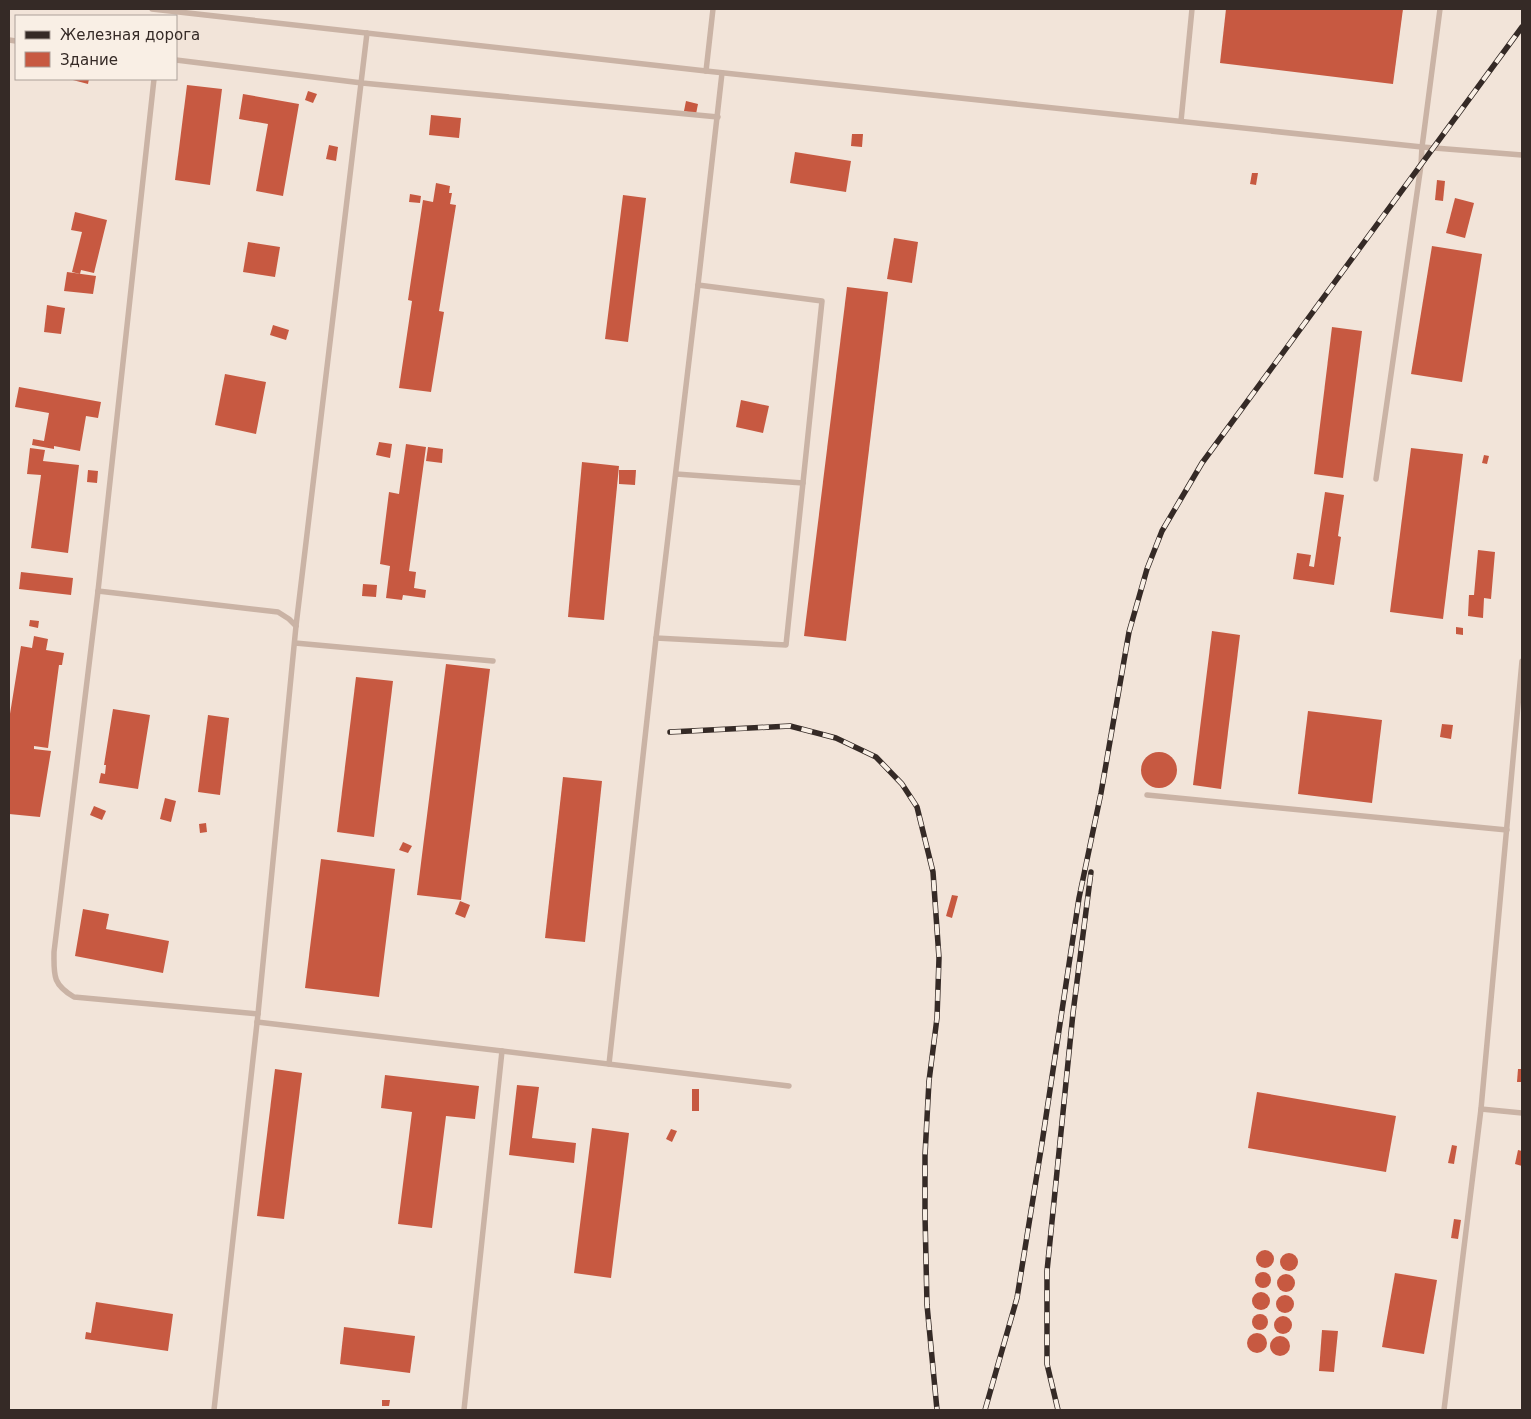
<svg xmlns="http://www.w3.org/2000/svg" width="1531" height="1419" font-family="'DejaVu Sans',sans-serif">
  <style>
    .building { fill: #c75941 }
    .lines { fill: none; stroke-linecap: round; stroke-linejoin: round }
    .service { stroke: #cab3a5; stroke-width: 5.5 }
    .rail-casing { stroke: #352a26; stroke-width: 5.5 }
    .rail { stroke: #f9efe5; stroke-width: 4; stroke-dasharray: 11; stroke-linecap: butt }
  </style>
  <rect width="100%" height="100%" fill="#f2e4d9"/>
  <g class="building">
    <path d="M1226,9h177l-10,75 -173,-21z"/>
    <path d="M69,79h20l-1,5z"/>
    <path d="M187,85l35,4 -12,96 -35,-5z"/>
    <path d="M308,91l9,3 -4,9 -8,-3z"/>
    <path d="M243,94l56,10 -16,92 -27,-5 12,-67 -29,-5z"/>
    <path d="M686,101l12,3 -2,10 -12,-3z"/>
    <path d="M431,115l30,3 -2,20 -30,-3z"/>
    <path d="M852,134h11l-1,13 -11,-1z"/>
    <path d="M329,145l9,2 -2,14 -10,-2z"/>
    <path d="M795,152l56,9 -5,31 -56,-9z"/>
    <path d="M1252,173h6l-2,12 -6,-1z"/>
    <path d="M1437,180l8,1 -2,20 -8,-1z"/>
    <path d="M436,183l14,3 -1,7h3l-2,11 6,1 -17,106 5,1 -13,80 -32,-4 13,-87 -4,-1 15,-100 10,2z"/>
    <path d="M410,194l11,2 -1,7 -11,-1z"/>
    <path d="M623,195l23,3 -18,144 -23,-3z"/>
    <path d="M1455,198l19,5 -9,35 -19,-5z"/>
    <path d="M75,212l32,8 -13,53 -13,-3 -1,4 -8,-2 10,-40 -11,-2z"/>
    <path d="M894,238l24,4 -6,41 -25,-4z"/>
    <path d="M248,242l32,5 -5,30 -32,-5z"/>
    <path d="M1432,246l50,8 -20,128 -51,-8z"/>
    <path d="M67,272l29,4 -3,18 -29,-3z"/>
    <path d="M847,287l41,5 -42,349 -42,-5z"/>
    <path d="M47,305l18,3 -4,26 -17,-2z"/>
    <path d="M273,325l16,5 -3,10 -16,-5z"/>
    <path d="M1332,327l30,4 -19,147 -29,-4z"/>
    <path d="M225,374l41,8 -10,52 -41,-9z"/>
    <path d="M19,387l82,15 -3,16 -12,-2 -6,35 -26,-5v3l-22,-4 1,-6 11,2 5,-28 -34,-6z"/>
    <path d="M741,400l28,6 -6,27 -27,-6z"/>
    <path d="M379,442l13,2 -2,14 -14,-3z"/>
    <path d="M406,444l20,3 -17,124 7,1 -2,16 12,2 -1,8 -22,-3 -1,5 -16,-2 4,-32 -10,-2 9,-72 10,2z"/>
    <path d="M428,447l15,2 -1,14 -16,-2z"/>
    <path d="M30,448l15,2 -2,11 36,4 -11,88 -37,-5 10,-73 -14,-1z"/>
    <path d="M1411,448l52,6 -20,165 -53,-7z"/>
    <path d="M1484,455l5,1 -2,8 -5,-1z"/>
    <path d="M582,462l37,4 -15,154 -36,-3z"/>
    <path d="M88,470l10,1 -1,12 -10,-1z"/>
    <path d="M619,470h17l-1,15 -16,-1z"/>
    <path d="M1325,492l19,3 -6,41 3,1 -7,48 -41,-6 4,-26 14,2 -2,11 5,1z"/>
    <path d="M1478,550l17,2 -4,47 -7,-1 -1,20 -15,-2 1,-21h5z"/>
    <path d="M21,572l52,6 -2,17 -52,-6z"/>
    <path d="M363,584l14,1 -1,12 -14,-1z"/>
    <path d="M30,620l9,1 -1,7 -9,-2z"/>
    <path d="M1456,627l7,1v7l-7,-1z"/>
    <path d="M1212,631l28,4 -19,154 -28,-4z"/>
    <path d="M34,636l14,3 -2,11 18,3 -2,12h-3l-11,83 -14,-2v3l17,2 -11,66 -31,-3v-94l12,-74 11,2z"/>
    <path d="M446,664l44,5 -29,231 -44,-5z"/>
    <path d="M356,677l37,4 -19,156 -37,-5z"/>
    <path d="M113,709l37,6 -12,74 -39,-6 2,-10 4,1 1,-9h-2z"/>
    <path d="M1308,711l74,9 -10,83 -74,-9z"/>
    <path d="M208,715l21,3 -9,77 -22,-3z"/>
    <path d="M1442,724l11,1 -2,14 -11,-2z"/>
    <circle cx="1159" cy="770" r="18"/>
    <path d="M563,777l39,4 -17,161 -40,-4z"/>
    <path d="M165,798l11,3 -5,21 -11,-3z"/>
    <path d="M94,806l12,5 -4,9 -12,-5z"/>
    <path d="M206,823l1,9 -7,1 -1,-9z"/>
    <path d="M403,842l9,4 -4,7 -9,-3z"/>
    <path d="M321,859l74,10 -16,128 -74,-9z"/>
    <path d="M952,895l6,1 -6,22 -6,-2z"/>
    <path d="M460,901l10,4 -5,13 -10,-4z"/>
    <path d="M83,909l26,5 -3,15 63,12 -6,32 -88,-17z"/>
    <path d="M275,1069l27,4 -18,146 -27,-3z"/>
    <path d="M1518,1069h4v13h-5z"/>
    <path d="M385,1075l94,11 -4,33 -29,-3 -14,112 -34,-4 14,-112 -31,-4z"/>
    <path d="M517,1085l22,2 -7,51 44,5 -2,20 -65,-8z"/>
    <rect x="692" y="1089" width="7" height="22"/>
    <path d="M1257,1092l139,24 -10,56 -138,-24z"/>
    <path d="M592,1128l37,5 -18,145 -37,-5z"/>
    <path d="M671,1129l6,2 -5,11 -6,-3z"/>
    <path d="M1452,1145l5,1 -3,18 -6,-1z"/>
    <path d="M1518,1150l4,1v15l-7,-2z"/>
    <path d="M1454,1219l7,1 -3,19 -7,-1z"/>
    <circle cx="1265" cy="1259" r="9"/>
    <circle cx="1289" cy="1262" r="9"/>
    <circle cx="1263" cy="1280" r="8"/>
    <path d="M1395,1273l42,7 -13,74 -42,-7z"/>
    <circle cx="1286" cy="1283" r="9"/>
    <circle cx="1261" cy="1301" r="9"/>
    <circle cx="1285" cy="1304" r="9"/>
    <path d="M96,1302l77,12 -5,37 -83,-12 1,-7 5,1z"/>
    <circle cx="1260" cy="1322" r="8"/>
    <circle cx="1283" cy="1325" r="9"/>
    <path d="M344,1327l71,9 -5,37 -70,-9z"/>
    <path d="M1322,1330l16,1 -4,41 -15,-1z"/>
    <circle cx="1257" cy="1343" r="10"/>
    <circle cx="1280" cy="1346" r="10"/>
    <path d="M382,1400h8l-1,6h-7z"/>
  </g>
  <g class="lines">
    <g class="service">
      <path d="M152,9l554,62 716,76 100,8"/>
      <path d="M9,40l7,1"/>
      <path d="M176,60l186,23 356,34"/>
      <path d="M706,71l7,-62"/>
      <path d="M154,79l-56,512 -44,361c0,23 -2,32 20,45l184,17"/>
      <path d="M1181,121l11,-112"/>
      <path d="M676,474l127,9"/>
      <path d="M1376,479l45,-314 1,-18 18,-138"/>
      <path d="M98,591l180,21 11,7 7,7"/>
      <path d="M656,638l130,7 36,-344 -124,-16"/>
      <path d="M295,643l198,18"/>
      <path d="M1147,795l360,35"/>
      <path d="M257,1022l245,29 287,35"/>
      <path d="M609,1064l47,-426 42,-353 24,-212"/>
      <path d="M1481,1109l41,4"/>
      <path d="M214,1410l44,-396 38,-388 71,-593"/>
      <path d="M464,1410l38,-359"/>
      <path d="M1444,1410l37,-301 41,-448"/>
    </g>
    <g class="rail-casing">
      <g id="rail">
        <path d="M670,732l120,-6 46,12 40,19 26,27 15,23 16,65 6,86 -2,60 -8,63 -4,74v60l2,90 10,105"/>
        <path d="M985,1410l32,-112 25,-155 37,-245 22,-105 28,-161 18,-63 15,-38 40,-68 320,-436"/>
        <path d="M1058,1410l-11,-46v-93l26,-258 18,-141"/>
      </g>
    </g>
    <use href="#rail" class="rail"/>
  </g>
  <rect width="1531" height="1419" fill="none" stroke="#352a26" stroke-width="20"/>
  <rect x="15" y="15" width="162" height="65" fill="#f9efe5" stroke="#aba099"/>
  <rect x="25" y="31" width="25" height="8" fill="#352a26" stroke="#aba099"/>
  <text x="60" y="40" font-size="15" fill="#352a26">Железная дорога</text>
  <rect x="25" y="52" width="25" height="15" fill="#c75941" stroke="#aba099"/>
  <text x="60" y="65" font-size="15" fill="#352a26">Здание</text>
</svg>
